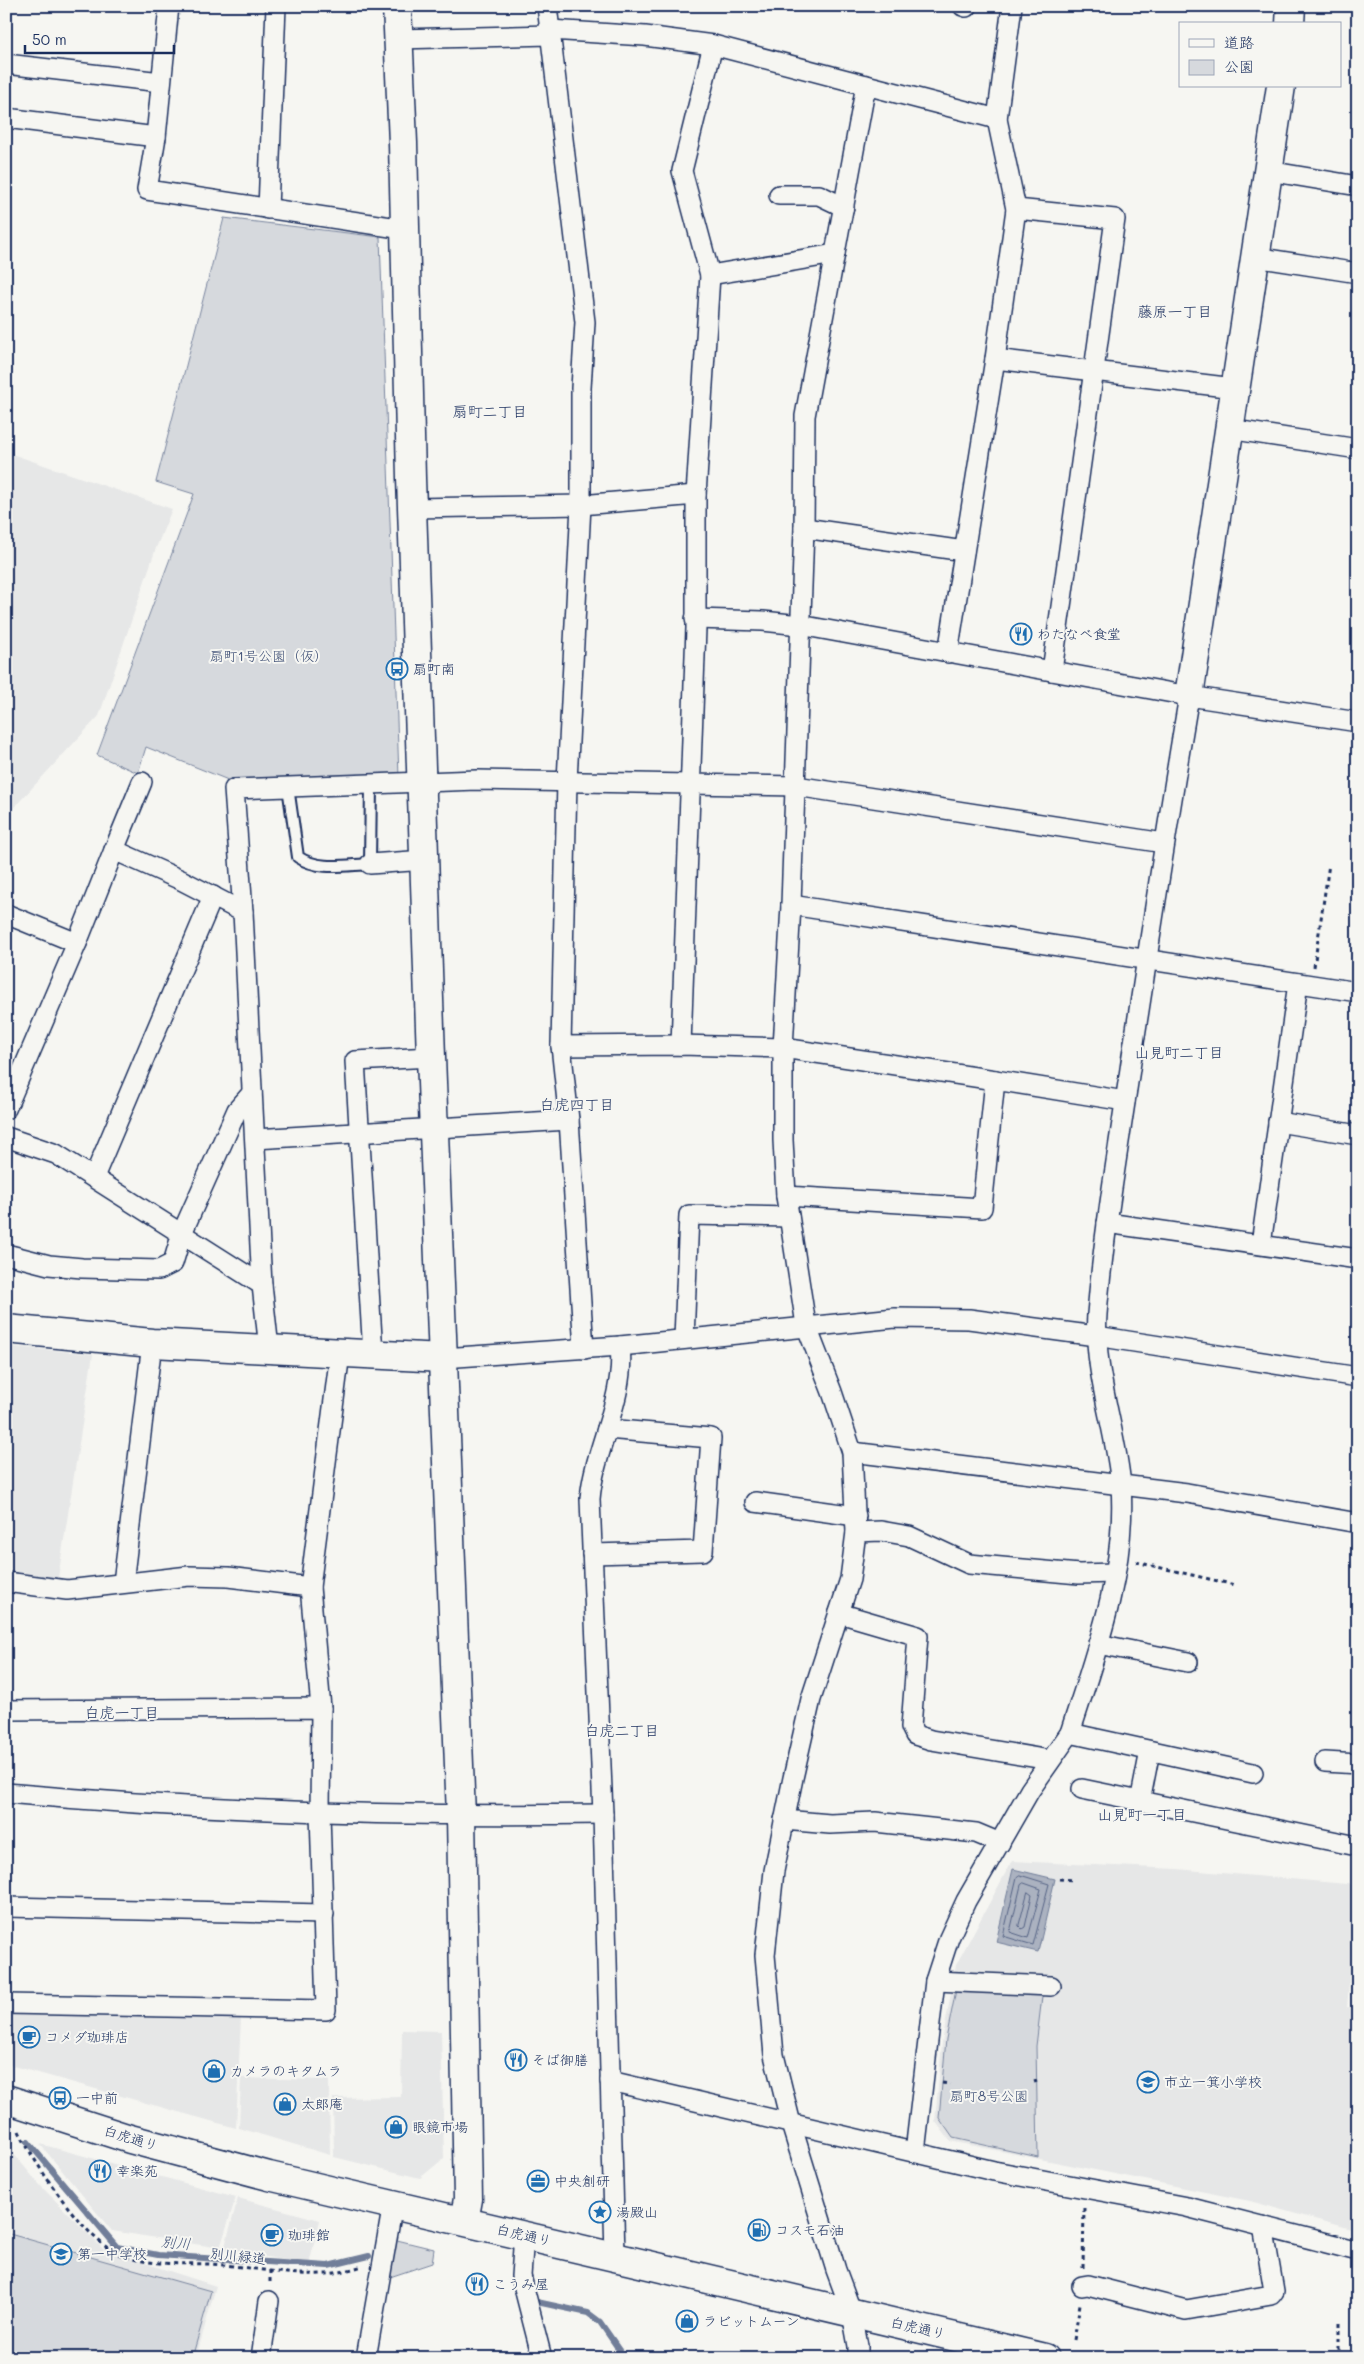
<svg xmlns="http://www.w3.org/2000/svg" width="1364" height="2364" font-family="Mali,'Klee One',sans-serif">
  <style>
    .built { fill: #e6e7e7 }
    .green { fill: #d6d9dd; stroke: #78849e }
    .water { fill: #abb2c0; stroke: #717e99 }
    .lines { fill: none; stroke-linecap: round; stroke-linejoin: round }
    .shore { stroke: #556385; stroke-width: 1 }
    .stream { stroke: #717e99; stroke-width: 6 }
    .lane-casing { stroke: #1b2f5e; stroke-width: 14 }
    .street-casing { stroke: #1b2f5e; stroke-width: 22 }
    .secondary-casing { stroke: #1b2f5e; stroke-width: 31 }
    .path { stroke: #1b2f5e; stroke-width: 3; stroke-dasharray: 4 4; stroke-linecap: butt }
    .lane { stroke: #f6f6f2; stroke-width: 10 }
    .street { stroke: #f6f6f2; stroke-width: 19 }
    .secondary { stroke: #f6f6f2; stroke-width: 28 }
    .labels { text-anchor: middle; stroke-width: 4; stroke-linejoin: round; paint-order: stroke }
    .poi-label { font-size: 14px; fill: #1b2f5e; stroke: #f6f6f2; text-anchor: start }
    .park-label { font-size: 14px; fill: #405177; stroke: #f6f6f2 }
    .street-label { font-size: 14px; fill: #1b2f5e; stroke: #f6f6f2 }
    .neighbourhood-label { font-size: 15px; fill: #1b2f5e; stroke: #f6f6f2 }
    .water-label { font-size: 15px; font-style: italic; fill: #46567b; stroke: #f6f6f2 }
  </style>
  <rect width="100%" height="100%" fill="#f6f6f2"/>
  <filter id="ink" filterUnits="userSpaceOnUse"><feTurbulence type="fractalNoise" baseFrequency=".02" numOctaves="2"/><feDisplacementMap in="SourceGraphic" scale="10" xChannelSelector="R" yChannelSelector="G"/><feConvolveMatrix kernelMatrix="1 2 1 2 8 2 1 2 1" color-interpolation-filters="sRGB"/></filter>
  <g filter="url(#ink)">
    <g class="built">
      <path d="M6,452l166,57 -16,39 -57,168 -93,100z"/>
      <path d="M6,1346l87,8 -35,224 -52,-8z"/>
      <path d="M1012,1861l165,8 181,16 -11,122 11,1v223l-108,-30 -300,-60 -15,-20 7,-78 14,-78z"/>
      <path d="M6,2009l235,8 -5,111 -230,-64z"/>
      <path d="M402,2030l39,1 3,127 -24,20 -86,-21 -1,-59 68,-1z"/>
      <path d="M241,2078l88,2 1,75 -91,-27z"/>
      <path d="M40,2144l196,53 -16,51 -108,-17z"/>
      <path d="M6,2145l33,39 65,66 112,36 -20,72h-190z"/>
      <path d="M238,2198l82,22 -11,44 -85,-14z"/>
    </g>
    <g class="green">
      <path d="M224,218l156,19 19,540 -166,5 -87,-35 -8,26 -41,-18 97,-261 -38,-12z"/>
      <path d="M957,1985l86,3 -7,58 2,111 -85,-19 -14,-20 7,-79z"/>
      <path d="M6,2233l205,58 -19,67h-186z"/>
      <path d="M397,2240l37,9 -2,14 -42,14z"/>
    </g>
    <path class="water" d="M1013,1869l42,10 -17,73 -42,-10z"/>
    <g class="lines">
      <g class="shore">
        <path d="M1020,1875l29,9 -16,61 -30,-9 14,-59z"/>
        <path d="M1024,1883l17,6 -13,49 -18,-6 11,-47z"/>
        <path d="M1028,1892l4,3 -7,32 -3,2 -3,-3z"/>
      </g>
      <g class="stream">
        <path d="M28,2142l89,105 41,8 170,11 41,-10"/>
        <path d="M537,2302l51,11 12,9 25,36"/>
      </g>
      <g class="lane-casing">
        <path id="lane" d="M288,787l10,70c21,14 47,8 72,7l1,-80"/>
      </g>
      <g class="street-casing">
        <g id="street">
          <path d="M169,6l-13,131 -9,53 257,39"/>
          <path d="M547,6l38,316 -4,66v117l-14,276 -6,265 120,-1 102,3 212,32"/>
          <path d="M963,6l3,1"/>
          <path d="M550,30l95,6 68,9 153,40"/>
          <path d="M398,39l152,-4"/>
          <path d="M713,45l-31,126 28,104 125,-21"/>
          <path d="M6,64l155,18"/>
          <path d="M6,118l150,19"/>
          <path d="M1268,171l90,15"/>
          <path d="M779,195h40l25,12"/>
          <path d="M268,209l8,-203"/>
          <path d="M1016,209l99,10 -63,452"/>
          <path d="M1255,257l103,16"/>
          <path d="M995,359l239,29"/>
          <path d="M1229,429l129,20"/>
          <path d="M412,508l169,-3 115,-10"/>
          <path d="M804,528l160,23"/>
          <path d="M695,619l68,2 37,4 389,71 169,26"/>
          <path d="M948,653l47,-294 21,-150 -19,-90 15,-113"/>
          <path d="M114,850l28,-68"/>
          <path d="M370,864l55,-4"/>
          <path d="M791,905l567,87"/>
          <path d="M243,912l-9,-123 243,-9 319,6 368,57"/>
          <path d="M6,914l71,29"/>
          <path d="M681,1045l15,-417v-133l14,-220"/>
          <path d="M561,1046l8,74 15,229"/>
          <path d="M6,1109l71,-166 37,-93 67,30 62,32 19,373 7,64"/>
          <path d="M1278,1122l80,13"/>
          <path d="M6,1137l50,17 206,131"/>
          <path d="M255,1139l314,-19"/>
          <path d="M94,1177l119,-281"/>
          <path d="M786,1196l196,12 13,-128 130,21"/>
          <path d="M1107,1223l251,36"/>
          <path d="M1261,1244l37,-261"/>
          <path d="M6,1254l43,11 33,3 77,2 14,-7 9,-30 55,-123 15,-17"/>
          <path d="M684,1339l5,-124 100,2"/>
          <path d="M373,1354l-18,-293 76,-4"/>
          <path d="M443,1358l177,-12 275,-28 74,1 127,17 262,41"/>
          <path d="M852,1452l335,41 171,30"/>
          <path d="M755,1502l101,14"/>
          <path d="M856,1532l25,-1 28,5 60,28 110,10 35,-1"/>
          <path d="M592,1554l111,-3 8,-113 -104,-9"/>
          <path d="M6,1582l61,8 122,-14 39,1 82,10"/>
          <path d="M123,1583l29,-240"/>
          <path d="M839,1613l79,23 -7,91 4,8 16,5 119,20"/>
          <path d="M1098,1644l90,18"/>
          <path d="M321,1708l-11,-121 30,-234"/>
          <path d="M6,1710l315,-2 -1,105 6,197 -320,-6"/>
          <path d="M1070,1733c25,-77 57,-164 51,-247 -5,-58 -28,-114 -24,-172 7,-85 22,-168 34,-252 19,-122 37,-244 58,-366"/>
          <path d="M1325,1762l33,2"/>
          <path d="M1082,1789l275,57"/>
          <path d="M6,1793c199,18 397,24 597,21"/>
          <path d="M1140,1802l10,-51"/>
          <path d="M784,1820l46,4 45,-2 101,11 24,10"/>
          <path d="M6,1907l318,7"/>
          <path d="M935,1981l116,5"/>
          <path d="M610,2081l384,90 193,36 171,44"/>
          <path d="M915,2152l20,-171 14,-43 17,-37 64,-111 40,-57 183,40"/>
          <path d="M524,2235l-3,41 21,82"/>
          <path d="M615,2255l-12,-441 -13,-315c4,-51 36,-101 30,-153"/>
          <path d="M1082,2286l6,-1 98,25 85,-15 3,-4 -11,-65"/>
          <path d="M261,2358l8,-57"/>
          <path d="M366,2358l27,-154"/>
          <path d="M858,2358v-12l-6,-33 -16,-43 -45,-146 -17,-69 -9,-100 9,-84 19,-93 18,-79 39,-120 6,-47 -4,-80 -20,-60 -26,-67 -20,-129 -3,-56v-92l8,-143 13,-377 1,-112 61,-331 131,34"/>
        </g>
      </g>
      <g class="secondary-casing">
        <g id="secondary">
          <path d="M397,6l6,137 8,335 20,579 30,759 7,383 -4,22"/>
          <path d="M1290,24l1,-18"/>
          <path d="M1189,696l92,-610"/>
          <path d="M6,1329l146,14 291,15"/>
          <path d="M6,2099l124,40 139,37 776,182"/>
        </g>
      </g>
      <g class="path">
        <path d="M1314,967l15,-103"/>
        <path d="M1136,1562l99,23"/>
        <path d="M1059,1879l15,1"/>
        <path d="M1034,2082l3,-1"/>
        <path d="M942,2083l8,1"/>
        <path d="M19,2131c14,31 61,99 89,117 34,22 77,13 115,17 33,3 66,11 99,9 14,0 27,-4 41,-8"/>
        <path d="M1083,2268l1,-61"/>
        <path d="M270,2282v-12"/>
        <path d="M1074,2340l6,-36"/>
        <path d="M1339,2358v-40"/>
      </g>
      <use href="#lane" class="lane"/>
      <use href="#street" class="street"/>
      <use href="#secondary" class="secondary"/>
    </g>
  </g>
  <defs>
    <g id="restaurant-ring" transform="scale(1.125)"><circle r="9.5" fill="#f6f6f2" stroke="#1f6fb2" stroke-width="1.5"/><path d="M-5-6h1v4h1v-4h1v4h1v-4h1v5L-1.5 .5V6h-2V.5L-5-1ZM5-6V6H3V1.5H1.5Q1.5-4 5-6Z" fill="#1f6fb2"/></g>
    <g id="bus-ring" transform="scale(1.125)"><circle r="9.5" fill="#f6f6f2" stroke="#1f6fb2" stroke-width="1.5"/><path d="M-5-6H5V4H4V6H2V4H-2V6H-4V4H-5ZM-3.5-4V0h7V-4ZM-3.5 1.2v1.5H-2V1.2ZM2 1.2v1.5H3.5V1.2Z" fill="#1f6fb2"/></g>
    <g id="cafe-ring" transform="scale(1.125)"><circle r="9.5" fill="#f6f6f2" stroke="#1f6fb2" stroke-width="1.5"/><path d="M-5.5-4.5H6V0H3Q3 3.5 0 3.5H-2.5Q-5.5 3.5-5.5 0ZM3-3.2v2h1.7v-2ZM-6 4.5H4V6H-6Z" fill="#1f6fb2"/></g>
    <g id="shop-ring" transform="scale(1.125)"><circle r="9.5" fill="#f6f6f2" stroke="#1f6fb2" stroke-width="1.5"/><path d="M-5-2.5h2.3a2.7 3.5 0 0 1 5.4 0H5L5.5 6h-11ZM-1.5-2.5h3a1.5 2.3 0 0 0-3 0Z" fill="#1f6fb2"/></g>
    <g id="school-ring" transform="scale(1.125)"><circle r="9.5" fill="#f6f6f2" stroke="#1f6fb2" stroke-width="1.5"/><path d="M0-5L7-2L0 1L-7-2ZM-4 1L0 2.5L4 1V4Q0 6-4 4Z" fill="#1f6fb2"/></g>
    <g id="office-ring" transform="scale(1.125)"><circle r="9.5" fill="#f6f6f2" stroke="#1f6fb2" stroke-width="1.5"/><path d="M-6-3h4V-5.5h4V-3h4V5H-6ZM-1-4.5V-3h2v-1.5ZM-6 0V1H6V0Z" fill="#1f6fb2"/></g>
    <g id="sight-ring" transform="scale(1.125)"><circle r="9.5" fill="#f6f6f2" stroke="#1f6fb2" stroke-width="1.5"/><path d="M0-6L1.8-2.2L6-1.7L2.9 1.2L3.7 5.4L0 3.3L-3.7 5.4L-2.9 1.2L-6-1.7L-1.8-2.2Z" fill="#1f6fb2"/></g>
    <g id="fuel-ring" transform="scale(1.125)"><circle r="9.5" fill="#f6f6f2" stroke="#1f6fb2" stroke-width="1.5"/><path d="M-5.5-6h7V0h2V4h1.3V-2.5L3-4.5l.8-.8L6-3V5H2.5V1h-1V6h-7ZM-4.2-4.7v3.2H.2V-4.7Z" fill="#1f6fb2"/></g>
  </defs>
  <g fill-rule="evenodd">
    <use href="#restaurant-ring" x="1021" y="634"/>
    <use href="#bus-ring" x="397" y="669"/>
    <use href="#cafe-ring" x="29" y="2037"/>
    <use href="#restaurant-ring" x="516" y="2060"/>
    <use href="#shop-ring" x="214" y="2071"/>
    <use href="#school-ring" x="1148" y="2082"/>
    <use href="#bus-ring" x="60" y="2098"/>
    <use href="#shop-ring" x="285" y="2104"/>
    <use href="#shop-ring" x="396" y="2127"/>
    <use href="#restaurant-ring" x="100" y="2171"/>
    <use href="#office-ring" x="538" y="2181"/>
    <use href="#sight-ring" x="600" y="2212"/>
    <use href="#fuel-ring" x="759" y="2230"/>
    <use href="#cafe-ring" x="272" y="2235"/>
    <use href="#school-ring" x="61" y="2254"/>
    <use href="#restaurant-ring" x="477" y="2284"/>
    <use href="#shop-ring" x="687" y="2321"/>
  </g>
  <g class="labels">
    <g class="poi-label">
      <text x="1037" y="639">わたなべ食堂</text>
      <text x="413" y="674">扇町南</text>
      <text x="45" y="2042">コメダ珈琲店</text>
      <text x="532" y="2065">そば御膳</text>
      <text x="230" y="2076">カメラのキタムラ</text>
      <text x="1164" y="2087">市立一箕小学校</text>
      <text x="76" y="2103">一中前</text>
      <text x="301" y="2109">太郎庵</text>
      <text x="412" y="2132">眼鏡市場</text>
      <text x="116" y="2176">幸楽苑</text>
      <text x="554" y="2186">中央創研</text>
      <text x="616" y="2217">湯殿山</text>
      <text x="775" y="2235">コスモ石油</text>
      <text x="288" y="2240">珈琲館</text>
      <text x="77" y="2259">第一中学校</text>
      <text x="493" y="2289">こうみ屋</text>
      <text x="703" y="2326">ラビットムーン</text>
    </g>
    <g class="park-label">
      <text x="269" y="661">扇町1号公園（仮）</text>
      <text x="989" y="2101">扇町8号公園</text>
    </g>
    <g class="street-label">
      <text transform="translate(131 2138) rotate(17)" y="5">白虎通り</text>
      <text transform="translate(524 2235) rotate(13)" y="5">白虎通り</text>
      <text transform="translate(238 2256) rotate(6)" y="5">別川緑道</text>
      <text transform="translate(918 2328) rotate(13)" y="5">白虎通り</text>
    </g>
    <g class="neighbourhood-label">
      <text x="1175" y="317">藤原一丁目</text>
      <text x="490" y="417">扇町二丁目</text>
      <text x="1179" y="1058">山見町二丁目</text>
      <text x="577" y="1110">白虎四丁目</text>
      <text x="122" y="1718">白虎一丁目</text>
      <text x="622" y="1736">白虎二丁目</text>
      <text x="1142" y="1820">山見町一丁目</text>
    </g>
    <g class="water-label">
      <text transform="translate(176 2243) rotate(5)" y="5">別川</text>
    </g>
  </g>
  <rect width="1364" height="2364" fill="none" stroke="#f6f6f2" stroke-width="25"/>
  <rect x="12" y="12" width="1339" height="2339" fill="none" stroke="#1b2f5e" stroke-width="2" filter="url(#ink)"/>
  <rect x="1179" y="22" width="162" height="65" fill="#f6f6f2" stroke="#9ea6b7"/>
  <rect x="1189" y="39" width="25" height="8" fill="#f6f6f2" stroke="#9ea6b7"/>
  <text x="1224" y="48" font-size="15" fill="#1b2f5e">道路</text>
  <rect x="1189" y="60" width="25" height="15" fill="#d6d9dd" stroke="#9ea6b7"/>
  <text x="1224" y="72" font-size="15" fill="#1b2f5e">公園</text>
  <path d="M25 45v8h149v-8" fill="none" stroke="#1b2f5e" stroke-width="2.5"/>
  <text x="32" y="45" font-size="15" fill="#1b2f5e" stroke="#f6f6f2" stroke-width="4" paint-order="stroke">50 m</text>
</svg>
